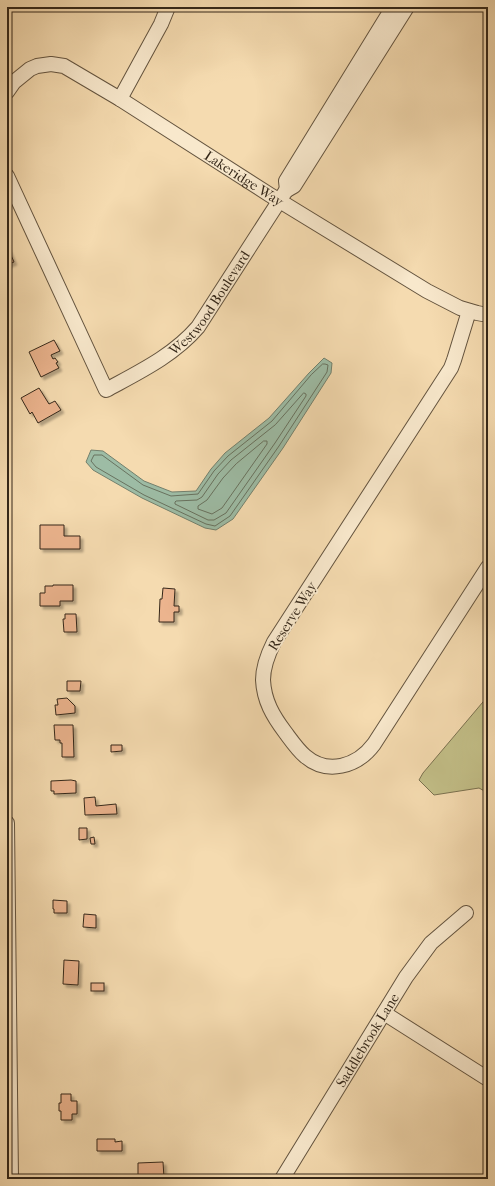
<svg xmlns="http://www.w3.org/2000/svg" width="495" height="1186" font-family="'IM FELL French Canon',serif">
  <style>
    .green { fill: #c2be87; stroke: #7b7250 }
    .water { fill: #9dbca5; stroke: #73806d }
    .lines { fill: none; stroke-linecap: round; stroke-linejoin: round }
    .shore { stroke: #68725f; stroke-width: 1 }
    .building { fill: #ecb48e; stroke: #342719; filter: url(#shadow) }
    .minor-casing { stroke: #64543f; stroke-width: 16 }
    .minor { stroke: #f8e8cc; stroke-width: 14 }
    .labels { text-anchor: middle; stroke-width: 4; stroke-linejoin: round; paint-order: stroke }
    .street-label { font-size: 14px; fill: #342719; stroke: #f8e8cc }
  </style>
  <defs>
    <filter id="shadow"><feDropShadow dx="3" dy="3" stdDeviation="1" flood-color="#0004"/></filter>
  </defs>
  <rect width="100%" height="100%" fill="#f5dbb0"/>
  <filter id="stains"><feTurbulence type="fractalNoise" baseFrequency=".005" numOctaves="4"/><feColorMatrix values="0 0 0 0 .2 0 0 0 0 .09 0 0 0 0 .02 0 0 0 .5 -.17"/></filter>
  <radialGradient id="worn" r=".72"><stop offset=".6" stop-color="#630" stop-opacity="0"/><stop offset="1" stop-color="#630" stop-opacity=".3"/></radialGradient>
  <path class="green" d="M488,696v97l-9,-5 -45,7 -15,-15 4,-7z"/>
  <path class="water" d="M324,358l8,5 -1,10 -48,75 -50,71 -17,11 -11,-2 -63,-30 -49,-28 -7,-8 5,-12 12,1 41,30 28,11 24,-1 15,-22 14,-16 44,-35 40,-45z"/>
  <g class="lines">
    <g class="shore">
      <path d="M323,364h2l3,1 -1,7 -48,74 -49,70 -15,10 -9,-2 -62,-29 -48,-28 -5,-6 3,-6h8l41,30 28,11 27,-2 16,-23 14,-15 44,-35 39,-46z"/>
      <path d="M304,393l2,1v2l-31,47 -49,70 -12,7h-6l-33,-16v-2l1,-1 21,-1 5,-3 16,-23 13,-14 44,-35z"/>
      <path d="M264,441h3v3l-45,64 -10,6 -14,-5v-3l9,-6 16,-22 13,-14z"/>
    </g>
  </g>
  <g class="building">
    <path d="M7,246l7,16 -7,3z"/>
    <path d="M54,340l6,11 -9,4 2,4 2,-1 3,4 -2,1 3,5 -18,9 -12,-25z"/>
    <path d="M39,388l10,16 6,-3 6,9 -23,13 -6,-11 -2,2 -9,-16z"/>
    <path d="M40,525h24v11h16v13h-40z"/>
    <path d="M53,585h20v16h-13v5h-20v-13h5v-7h8z"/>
    <path d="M163,588l12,1 -1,17h5v6h-5v10h-15l1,-23h2z"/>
    <path d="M65,614h11l1,18h-13l-1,-13h2z"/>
    <path d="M67,681h14l-1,10h-13z"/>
    <path d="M67,698l8,8v7l-19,2 -1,-10h3l-1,-6z"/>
    <path d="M54,725h19l1,32h-12v-14h-2v-3h-5z"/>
    <path d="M111,745h11v6l-11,1z"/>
    <path d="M71,780l5,1v12l-22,1v-3h-3v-10z"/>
    <path d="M95,797l1,9 20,-2 1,10 -32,1 -1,-17z"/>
    <path d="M79,828h8v11l-8,1z"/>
    <path d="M94,837l1,7h-4l-1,-6z"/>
    <path d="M53,900l14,1v12h-13v-4h-1z"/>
    <path d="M84,914l12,1v13l-13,-1z"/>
    <path d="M64,960l15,1 -1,24 -15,-1z"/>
    <rect x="91" y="983" width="13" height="8"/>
    <path d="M61,1094h10v7h6v13h-5v6h-11v-9h-2v-8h2z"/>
    <path d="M97,1139h18v3l7,-1v10h-25z"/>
    <path d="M163,1162l1,16 -26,1v-16z"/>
  </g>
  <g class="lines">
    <g class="minor-casing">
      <g id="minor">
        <path id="s1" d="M7,92l7,-10 16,-13 7,-3 14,-2 13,2 56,33 150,96 157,96 33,17 17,5 11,2"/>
        <path d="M120,99l41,-75 7,-17"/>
        <path id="s2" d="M7,176l99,214c33,-18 67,-34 92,-63l87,-135 2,-2 7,-4 113,-179"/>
        <path d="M287,190l-1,-9 107,-174"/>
        <path d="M469,311l-15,49 -3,8 -177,274c-6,12 -11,24 -11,38 1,21 10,36 22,52 6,8 12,17 20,24 22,19 52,11 69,-12l114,-177"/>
        <path d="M7,823l4,356"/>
        <path d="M384,1013l104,66"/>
        <path id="s3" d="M282,1179l124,-202 25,-34 35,-30"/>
      </g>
    </g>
    <use href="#minor" class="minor"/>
  </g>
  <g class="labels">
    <g class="street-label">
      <text dy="5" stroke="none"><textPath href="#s1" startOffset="280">Lakeridge Way</textPath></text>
      <text dy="5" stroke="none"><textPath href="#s2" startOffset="374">Westwood Boulevard</textPath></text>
      <text transform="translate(292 616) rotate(-58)" y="5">Reserve Way</text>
      <text dy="5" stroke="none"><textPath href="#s3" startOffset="163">Saddlebrook Lane</textPath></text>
    </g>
  </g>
  <rect width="495" height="1186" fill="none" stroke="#f5dbb0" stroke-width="24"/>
  <rect x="8" y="8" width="479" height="1170" fill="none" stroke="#342719" stroke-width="2"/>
  <rect x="12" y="12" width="471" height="1162" fill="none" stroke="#342719"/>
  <rect width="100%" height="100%" filter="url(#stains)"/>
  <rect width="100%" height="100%" fill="url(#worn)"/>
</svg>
